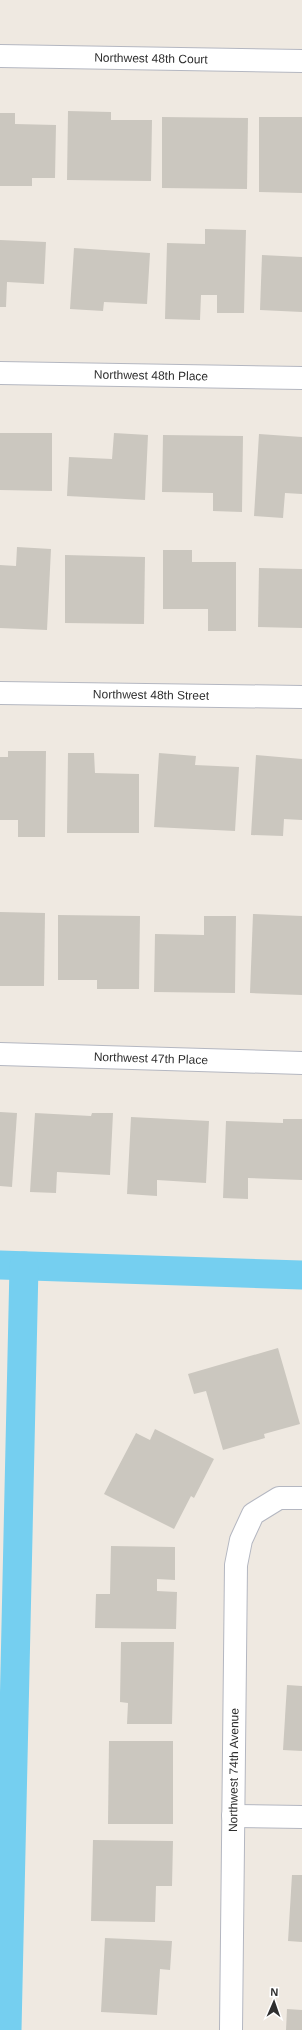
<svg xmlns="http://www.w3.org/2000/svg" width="302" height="2030" font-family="Arial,sans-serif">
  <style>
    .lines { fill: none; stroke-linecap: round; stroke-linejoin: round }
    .canal { stroke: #75cff0; stroke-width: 29 }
    .building { fill: #cbc7bf }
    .street-casing { stroke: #b4b7c1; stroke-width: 24 }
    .street { stroke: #fff; stroke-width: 22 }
    .labels { text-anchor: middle; stroke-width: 3.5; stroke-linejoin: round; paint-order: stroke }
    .street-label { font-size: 12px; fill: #2e2e2e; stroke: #fff }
  </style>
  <rect width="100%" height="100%" fill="#efe9e1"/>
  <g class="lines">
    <g class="canal">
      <path d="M0,1265l302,10"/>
      <path d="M7,2030l17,-764"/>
    </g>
  </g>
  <g class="building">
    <path d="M68,111l43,1v8h41l-1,61 -84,-1z"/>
    <path d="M0,113h15v11l41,1 -1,53h-23v8h-32z"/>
    <path d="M162,117l86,1 -1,71 -85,-1z"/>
    <path d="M259,117h43v76l-43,-1z"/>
    <path d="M205,229l41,1 -2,83h-27v-18h-16l-1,25 -35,-1 2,-76 38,1z"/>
    <path d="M0,240l46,2 -2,42 -37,-2 -1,25h-6z"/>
    <path d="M74,248l76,5 -3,51 -43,-2 -1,9 -33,-2z"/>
    <path d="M262,255l40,2v55l-42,-2z"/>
    <path d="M0,433h52v58l-52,-1z"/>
    <path d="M114,433l34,2 -3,65 -78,-4 2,-39 43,2z"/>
    <path d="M259,434l43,3v57l-17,-1 -2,25 -29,-2z"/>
    <path d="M163,435l80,1 -1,76 -29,-1v-18l-51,-1z"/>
    <path d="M17,547l34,2 -4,81 -47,-2v-63l16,1z"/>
    <path d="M163,550h29v12h44v69h-28v-22h-45z"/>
    <path d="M65,555l80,2 -1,67 -79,-1z"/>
    <path d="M259,568l43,1v59l-44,-1z"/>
    <path d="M8,751h38l-1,86h-27v-17h-18v-63h8z"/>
    <path d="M68,753h26l1,20 44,1v59h-72z"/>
    <path d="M159,753l37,3 -1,9 44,2 -4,64 -81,-4z"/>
    <path d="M256,755l46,4v61l-18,-1 -1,17 -32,-1z"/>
    <path d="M0,912l45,1 -1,73h-44z"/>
    <path d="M253,914l49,2v79l-52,-2z"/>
    <path d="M58,915l82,1 -1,73h-42v-9h-39z"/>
    <path d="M204,916h32l-1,77 -81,-1 1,-58 49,1z"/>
    <path d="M0,1112l17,1 -5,74 -12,-1z"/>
    <path d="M35,1113l56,3 1,-3h21l-3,62 -53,-3 -1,21 -26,-1z"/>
    <path d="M131,1117l78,4 -3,62 -49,-3v16l-30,-2z"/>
    <path d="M283,1119h19v61l-54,-2v21l-25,-1 3,-77 57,2z"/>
    <path d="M278,1348l22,76 -36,10 1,4 -42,12 -17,-59 -12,3 -6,-20z"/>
    <path d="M155,1429l59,30 -20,39 -3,-2 -17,33 -70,-35 32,-61 14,7z"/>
    <path d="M111,1546l64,1v33l-18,-1v12l20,1 -1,37 -81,-1 1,-34h14z"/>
    <path d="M121,1642h53l-2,82h-45l1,-21 -8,-1z"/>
    <path d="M287,1685l15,1v65l-19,-1z"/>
    <path d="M109,1741h64v83h-65z"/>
    <path d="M93,1840l80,1 -1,45h-16l-1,36 -64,-1z"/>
    <path d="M292,1875h10v67l-14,-1z"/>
    <path d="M105,1938l67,3 -2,29 -10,-1 -3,46 -56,-3z"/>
    <path d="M287,2009l15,1v20h-16z"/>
  </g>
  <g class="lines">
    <g class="street-casing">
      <g id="street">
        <path id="s1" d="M0,56l302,5"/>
        <path id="s2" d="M0,373l302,5"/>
        <path id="s3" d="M0,693l302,4"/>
        <path id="s4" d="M0,1054l302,9"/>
        <path d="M233,1816l69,1"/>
        <path id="s5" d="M231,2030l5,-465 5,-25 12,-26 26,-16h23"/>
      </g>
    </g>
    <use href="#street" class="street"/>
  </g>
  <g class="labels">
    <g class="street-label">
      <text dy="4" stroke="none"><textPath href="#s1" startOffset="151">Northwest 48th Court</textPath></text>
      <text dy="4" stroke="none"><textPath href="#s2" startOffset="151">Northwest 48th Place</textPath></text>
      <text dy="4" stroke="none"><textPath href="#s3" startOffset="151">Northwest 48th Street</textPath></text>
      <text dy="4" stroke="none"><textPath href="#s4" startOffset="151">Northwest 47th Place</textPath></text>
      <text dy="4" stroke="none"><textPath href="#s5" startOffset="260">Northwest 74th Avenue</textPath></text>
    </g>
  </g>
  <g transform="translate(274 2002) rotate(2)" stroke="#ffffff" stroke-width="3" paint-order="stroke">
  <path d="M0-3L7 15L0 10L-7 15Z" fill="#2e2e2e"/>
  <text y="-6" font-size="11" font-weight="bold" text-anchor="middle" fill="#2e2e2e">N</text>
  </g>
</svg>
